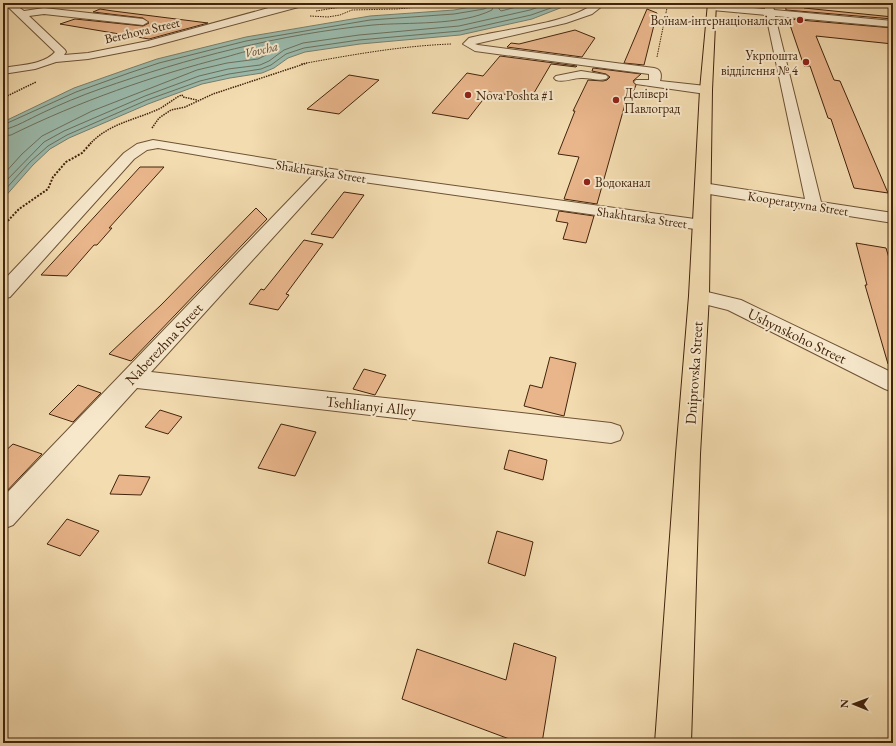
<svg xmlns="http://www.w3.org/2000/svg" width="896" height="746" font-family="'EB Garamond',serif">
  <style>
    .water { fill: #9bbbad; stroke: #777f6d }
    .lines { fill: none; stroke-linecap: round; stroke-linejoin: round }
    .shore { stroke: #6e705c; stroke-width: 1 }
    .building { fill: #e9b58b; stroke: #42240c }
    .minor-casing { stroke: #6e5235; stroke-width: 2 }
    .highway-casing { stroke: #42240c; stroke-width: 2 }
    .path-far2 { stroke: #42240c; stroke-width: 1; stroke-dasharray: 1.5 1; stroke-linecap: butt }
    .path-far1 { stroke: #42240c; stroke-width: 1.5; stroke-dasharray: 1.5 1; stroke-linecap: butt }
    .path { stroke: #42240c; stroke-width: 2; stroke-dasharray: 2 1.5; stroke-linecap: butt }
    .minor { fill: #f7e8cc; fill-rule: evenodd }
    .highway { fill: #f3dcb0; fill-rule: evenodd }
    .poi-dot { fill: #8f2418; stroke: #f7e8cc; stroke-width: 1.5 }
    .labels { text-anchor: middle; stroke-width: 4; stroke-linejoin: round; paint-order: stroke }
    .far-poi-label { font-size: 13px; fill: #42240c; stroke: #f7e8cc; text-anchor: start }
    .far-street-label { font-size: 13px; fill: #42240c; stroke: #f7e8cc }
    .far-water-label { font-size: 13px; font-style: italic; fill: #584a34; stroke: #f7e8cc }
    .street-label { font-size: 15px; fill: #42240c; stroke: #f7e8cc }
  </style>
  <rect width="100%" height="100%" fill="#f3dcb0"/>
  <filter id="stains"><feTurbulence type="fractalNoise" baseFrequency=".005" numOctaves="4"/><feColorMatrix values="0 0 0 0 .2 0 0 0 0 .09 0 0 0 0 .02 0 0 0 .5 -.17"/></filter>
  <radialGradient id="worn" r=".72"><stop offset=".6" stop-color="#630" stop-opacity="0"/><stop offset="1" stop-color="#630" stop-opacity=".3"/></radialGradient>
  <path class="water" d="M492,3h81l-41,16 -72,16 -100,9 -55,8 -17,6 -14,10 -12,5 -32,5 -28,6 -54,20 -79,34 -19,11 -17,16 -30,34v-77l71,-34 54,-19 29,-10 89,-22 124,-21 84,-6z"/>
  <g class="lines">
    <g class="shore">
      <path d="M500,3l-1,6 2,2 31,-8"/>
      <path d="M3,125l73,-33 53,-19 30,-10 87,-22 124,-21 84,-6 30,-5 4,-2 1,-4"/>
      <path d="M3,130c13,-3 26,-11 39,-17 19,-9 38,-17 58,-24 88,-31 180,-55 273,-64 35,-3 87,1 119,-15l2,-7"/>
      <path d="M3,136l8,-1c69,-34 141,-59 215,-78 11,-3 35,-11 45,-8l-5,6 -8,4 -31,4 -30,7 -105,41 -50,25 -20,18 -19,21"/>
      <path d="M3,184l41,-42 20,-11 81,-35 54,-20 29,-7 32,-4 9,-4 15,-11 19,-7 56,-8 100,-9 71,-16 20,-7"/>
      <path d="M3,192l27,-30 18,-16 19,-11 80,-35 53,-19 29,-7 32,-5 10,-4 15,-11 18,-6 55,-8 101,-9 71,-16 34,-12"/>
    </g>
  </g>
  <g class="building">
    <path d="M785,3h18l1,5 89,9v2l-107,-9z"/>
    <path d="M100,9l13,2 95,12 -59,16 -89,-15 15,-5 68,7 6,-3 -6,-5 -50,-6z"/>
    <path d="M647,9l10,4 -13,52 -20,-2z"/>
    <path d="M788,19l105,9v16l-77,-8 18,44 6,1 48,112 -34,-5 -23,-69 -3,-1 -18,-52h-6z"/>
    <path d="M575,30l20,8 -13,19 -75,-10 4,-4 8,1z"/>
    <path d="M500,56l77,10 -1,1 -25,-3 -20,34 -42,-6 -21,27 -36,-6 35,-40 16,3z"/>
    <path d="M593,68l48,6 -8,7 3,4 -2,5h-5l-32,114 -33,-5 15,-42 -21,-3 17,-43h-2l15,-31 15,1 4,-1 3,-3 -4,-3 -14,-3z"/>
    <path d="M349,75l30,5 -40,34 -32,-5z"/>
    <path d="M140,167h24l-55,61h3l-15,17h-3l-27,31 -26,-1z"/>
    <path d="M344,192l20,3 -31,43 -22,-4z"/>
    <path d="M256,208l11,11 -136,142 -22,-7 52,-49z"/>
    <path d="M559,211l35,5 -8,27 -23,-4 5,-16 -12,-2z"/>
    <path d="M304,240l19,4 -37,50 3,1 -11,15 -29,-6 12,-15 3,1z"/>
    <path d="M856,243l30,5 7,23v92l-5,1 -23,-79h2z"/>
    <path d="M550,357l26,6 -12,53 -40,-10 6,-21 12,3z"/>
    <path d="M364,369l22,6 -11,20 -22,-6z"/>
    <path d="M78,385l23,8 -28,29 -24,-8z"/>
    <path d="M160,410l22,7 -14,17 -23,-7z"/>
    <path d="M281,424l35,8 -21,44 -37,-8z"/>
    <path d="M13,444l29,10 -39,41v-42z"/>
    <path d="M509,450l38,10 -4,20 -39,-11z"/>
    <path d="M119,475l31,2 -9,18 -31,-1z"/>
    <path d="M67,519l32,12 -19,25 -33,-12z"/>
    <path d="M497,531l36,11 -8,34 -37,-13z"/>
    <path d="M514,643l42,14 -14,86h-22l-118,-44 15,-50 89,31z"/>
  </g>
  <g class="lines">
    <g class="minor-casing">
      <g id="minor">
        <path d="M4,3h9l11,8 20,-3 99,11 5,3 -5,3 -99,-11 -15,2 36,34 1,2 -2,3 24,-2 60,-12 124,-34 20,-4h15l-1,2 -156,42 -62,12 -32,3 -21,7 -32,5v-6c16,-3 41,-3 52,-16z"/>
        <path d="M596,3h10l-14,11 -26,9 -91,21 3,1 176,23c7,1 8,7 6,13l46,5 4,1 2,3 -2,3 -4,1 -70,-10 -2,-2 2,-2h13v-6l-174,-23 -12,-7 6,-6c39,-10 94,-13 127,-35z"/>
        <path d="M764,3h8l2,7 119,11v6l-118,-11 46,186 72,11v10l-190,-30 -5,-2 -3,-3 3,-3 5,-2 102,16 -39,-184 -54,-5 -4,-3 4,-3 53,5z"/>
        <path d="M581,71l25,4 2,2 -2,2c-8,2 -16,-1 -23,-1 -9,-1 -18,5 -27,2l-2,-2 2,-2z"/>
        <path d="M153,140l171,28 378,52 6,1 2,4 -2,4 -6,1 -374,-53 -177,195 460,51 9,3 3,7 -3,7 -9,3 -474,-55 -124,137 -10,4v-32l310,-322 -155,-27 -11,2 -13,9 -124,138 -7,2v-18l121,-128 13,-9z"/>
        <path d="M699,290l42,10 152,73v19l-8,-3 -157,-79 -36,-9 -3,-5 3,-5z"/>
      </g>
    </g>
    <g class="highway-casing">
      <path id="highway" d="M708,3h8l-4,87 -3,206 -9,158 -9,289h-36l21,-289 13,-158 11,-206z"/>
    </g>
    <g class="path-far2">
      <path d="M316,11l49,-8"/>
      <path d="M310,16l18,1 12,-2 12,-5 45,-1 63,-6"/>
      <path d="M657,57l11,-54"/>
      <path d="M301,64c50,-9 99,-18 150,-20"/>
    </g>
    <g class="path-far1">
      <path d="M3,98l33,-16"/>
      <path d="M152,128l7,-10 12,-8 14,-3 28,-13 94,-31"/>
      <path d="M90,144c19,-21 46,-24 71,-36 6,-4 12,-8 18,-12l3,-1 1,2 14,3"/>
    </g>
    <path class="path" d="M3,226l16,-17 29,-20 5,-12 13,-15 16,-9 9,-10"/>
    <use href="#minor" class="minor"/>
    <use href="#highway" class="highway"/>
  </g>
  <g class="poi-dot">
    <circle cx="800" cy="20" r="4"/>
    <circle cx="806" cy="62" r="4"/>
    <circle cx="468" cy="95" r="4"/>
    <circle cx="616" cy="100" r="4"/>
    <circle cx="587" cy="182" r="4"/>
  </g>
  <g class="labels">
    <g class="far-poi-label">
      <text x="792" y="25" text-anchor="end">Воїнам-інтернаціоналістам</text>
      <text x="798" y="60" text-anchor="end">Укрпошта<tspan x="798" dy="15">відділення № 4</tspan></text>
      <text x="624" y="98">Делівері<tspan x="624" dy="15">Павлоград</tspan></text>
      <text x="476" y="100">Nova Poshta #1</text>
      <text x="595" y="187">Водоканал</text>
    </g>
    <g class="far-street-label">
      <text transform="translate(142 30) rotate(-13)" y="5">Berehova Street</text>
      <text transform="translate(321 171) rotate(9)" y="5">Shakhtarska Street</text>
      <text transform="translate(798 203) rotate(9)" y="5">Kooperatyvna Street</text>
      <text transform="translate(642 217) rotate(8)" y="5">Shakhtarska Street</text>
    </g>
    <g class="far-water-label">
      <text transform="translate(261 49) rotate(-13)" y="5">Vovcha</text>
    </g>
    <g class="street-label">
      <text transform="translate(797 336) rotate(26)" y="5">Ushynskoho Street</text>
      <text transform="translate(164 344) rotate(-47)" y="5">Naberezhna Street</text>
      <text transform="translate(694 373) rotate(-86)" y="5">Dniprovska Street</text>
      <text transform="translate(371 406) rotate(6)" y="5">Tsehlianyi Alley</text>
    </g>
  </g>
  <rect width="896" height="746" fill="none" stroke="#f3dcb0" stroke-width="16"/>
  <rect x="4" y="4" width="888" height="738" fill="none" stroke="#42240c" stroke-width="2"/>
  <rect x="8" y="8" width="880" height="730" fill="none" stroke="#42240c"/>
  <g transform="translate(854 704) rotate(271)" stroke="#f7e8cc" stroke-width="3" paint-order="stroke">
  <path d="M0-3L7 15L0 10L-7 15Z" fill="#42240c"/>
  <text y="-6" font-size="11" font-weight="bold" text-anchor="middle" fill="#42240c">N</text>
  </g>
  <rect width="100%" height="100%" filter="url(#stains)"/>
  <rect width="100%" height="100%" fill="url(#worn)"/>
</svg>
